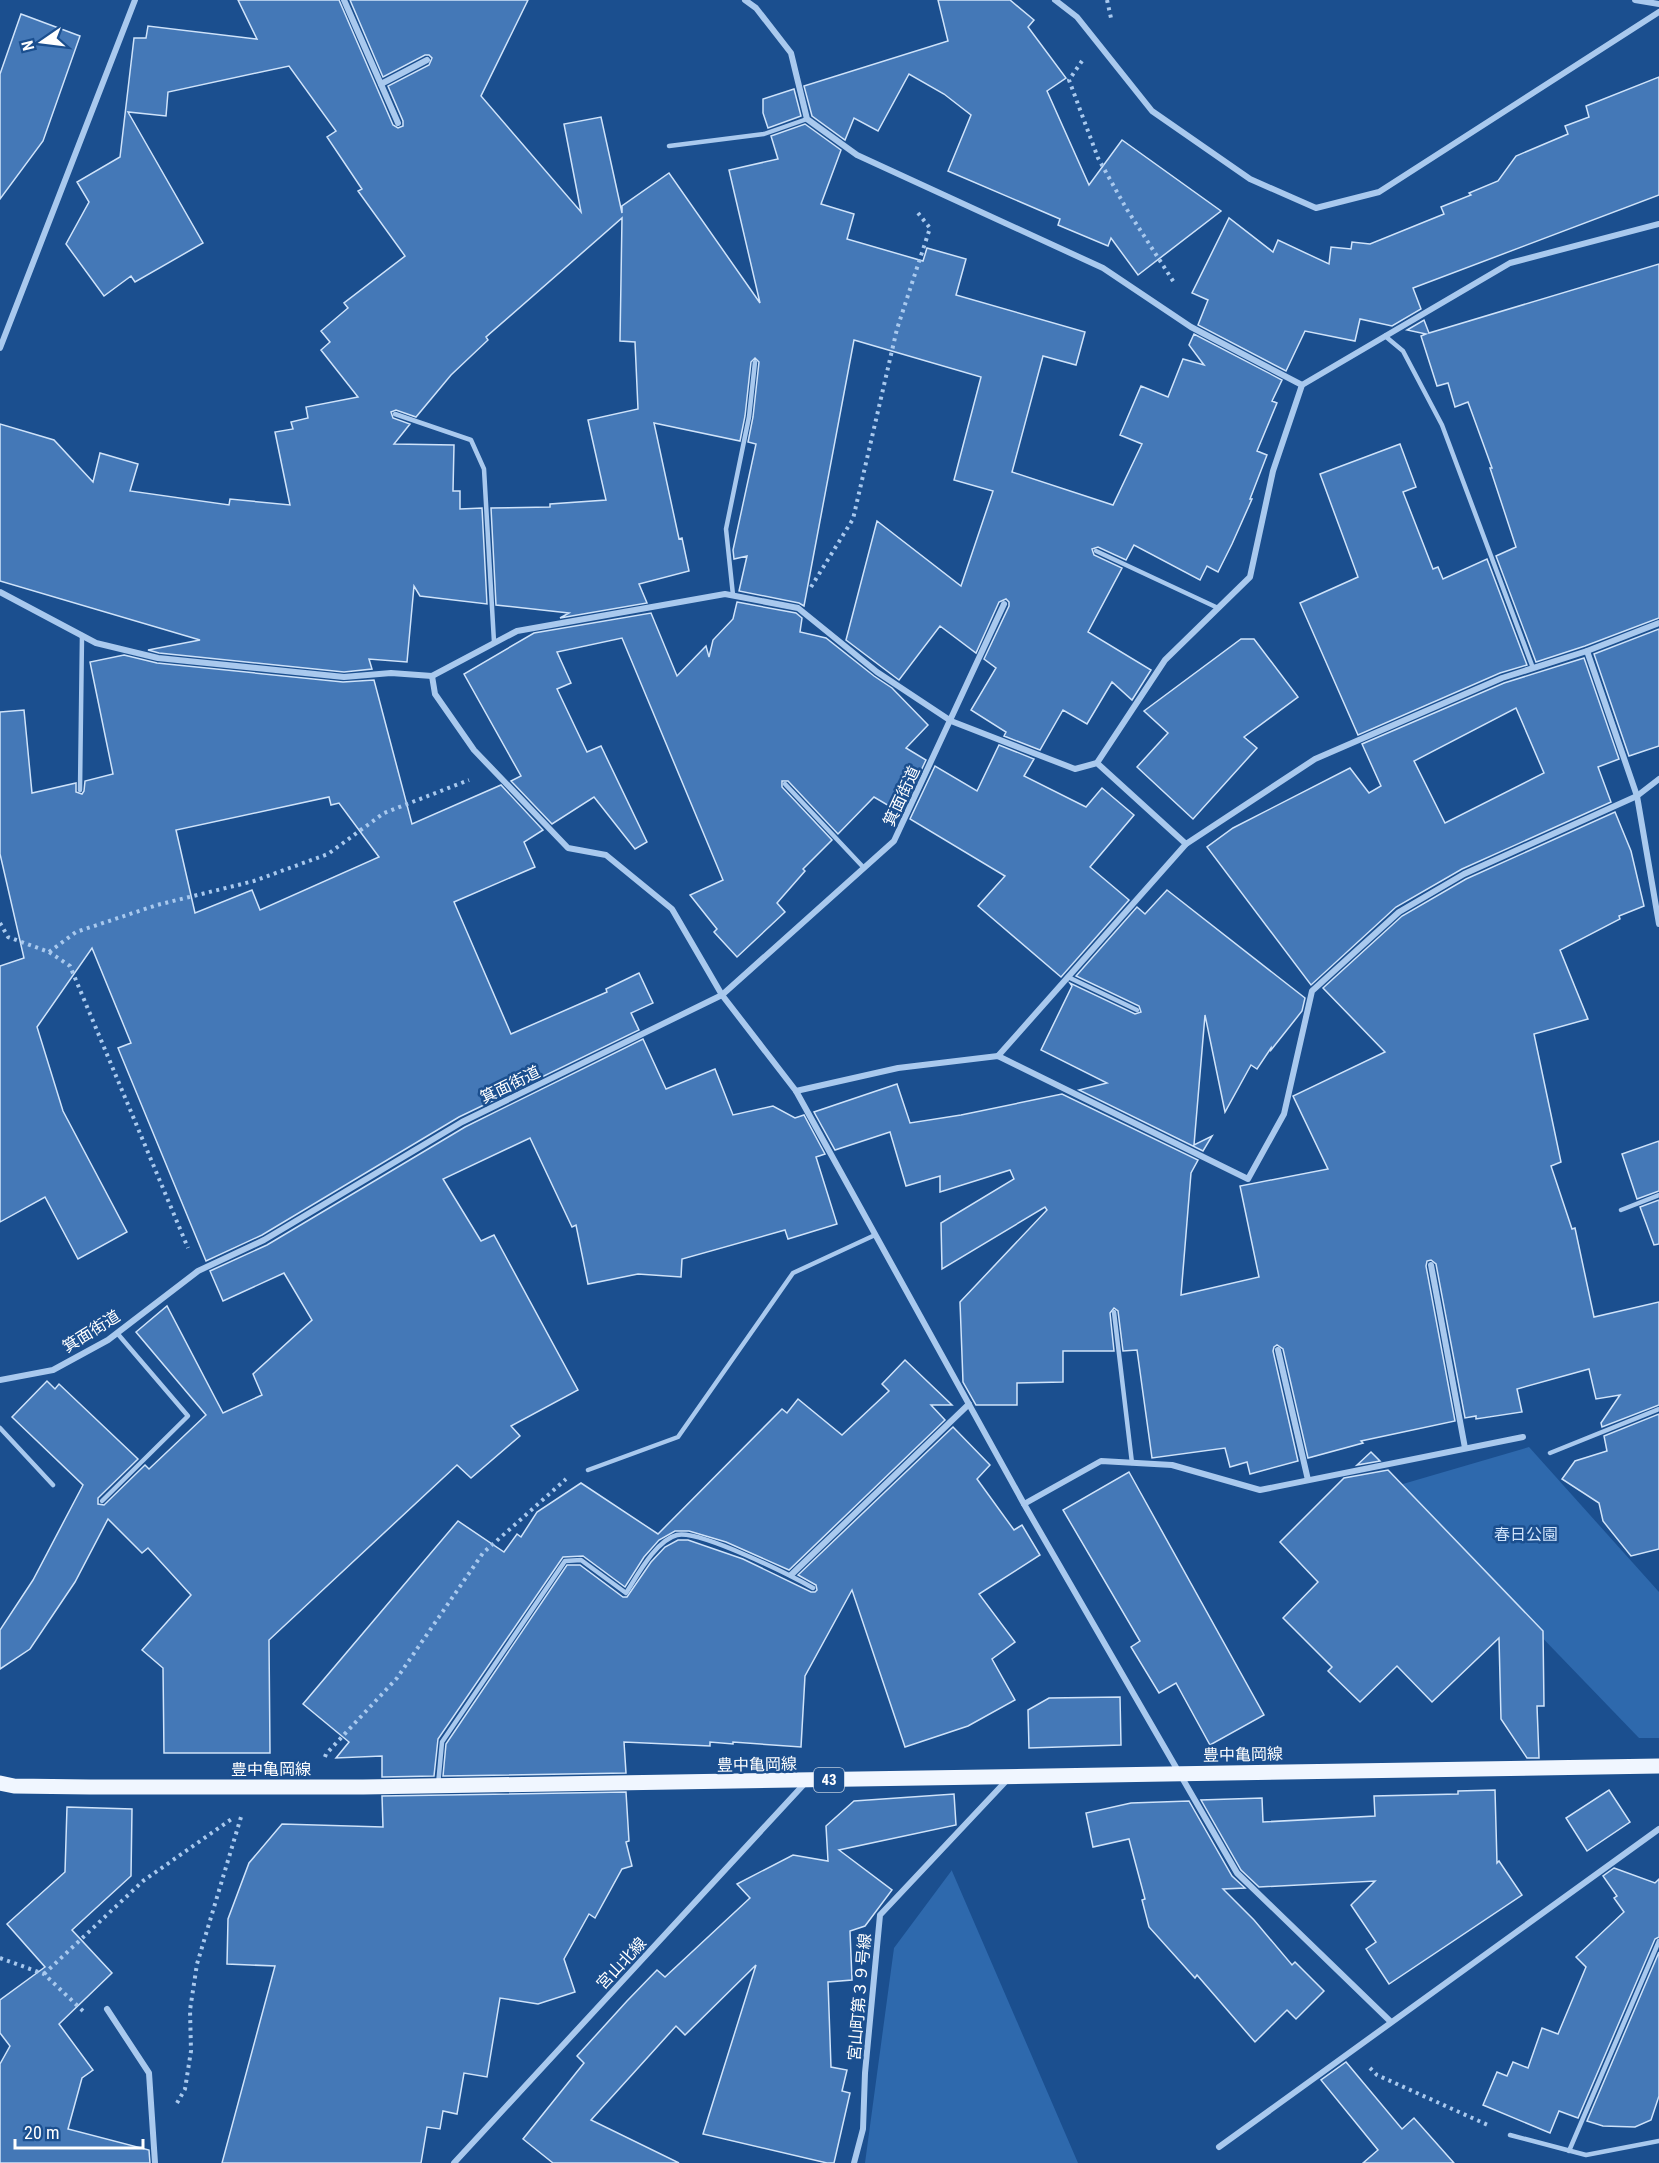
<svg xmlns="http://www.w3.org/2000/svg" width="1659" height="2163" font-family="'Roboto Condensed','Noto Sans JP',sans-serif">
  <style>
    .green { fill: #2e69ad }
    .building { fill: #4478b7; stroke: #cfe3fa; stroke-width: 1.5; fill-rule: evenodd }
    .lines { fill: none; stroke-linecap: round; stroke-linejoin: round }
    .path { stroke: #a9c9ee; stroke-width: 4; stroke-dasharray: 3 4.5; stroke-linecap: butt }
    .lane { stroke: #a9c9ee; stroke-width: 4.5 }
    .street { stroke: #a9c9ee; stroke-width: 6 }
    .primary { stroke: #f0f6ff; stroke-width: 15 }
    .labels { text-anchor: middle; stroke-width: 5; stroke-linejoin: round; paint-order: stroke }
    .shield { fill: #1b4f8f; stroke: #bbcadd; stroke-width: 1.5 }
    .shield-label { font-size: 15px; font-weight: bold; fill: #fff }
    .street-label { font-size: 16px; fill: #fff; stroke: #1b4f8f }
    .park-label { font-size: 16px; fill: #cfe3fa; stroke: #1b4f8f }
  </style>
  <rect width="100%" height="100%" fill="#1b4f8f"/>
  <g class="green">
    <path d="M1529,1447l130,145v146h-20l-243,-252z"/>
    <path d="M952,1870v1l126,292h-213l29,-215z"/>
  </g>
  <g class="building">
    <path d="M238,0h101l54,125 5,3 5,-2v-5l-15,-35 41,-21 3,-7 -3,-3h-4l-42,22 -33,-77h178l-47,96 100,116 -17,-88 37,-7 21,96v-7l47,-33 91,130 -31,-133 49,-11 -7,-23 34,-12 36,26 -20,54 33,10 -7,25 76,22 4,-13 39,11 -10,36 129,37 -9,33 -33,-9 -31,116 101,33 29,-61 -22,-9 21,-49 27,11 15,-38 21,6 -15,-20 5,-11 88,46 -10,21 5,2 -20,48 10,4 -17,44h2l-20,45 -14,28 -11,-6 -7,14 -66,-35 -8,15 -28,-13 -6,2 2,6 28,13 -34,64 63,38 -19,30 -20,-18 -25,42 -24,-14 -23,40 -36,-14 2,-4 -35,-22 25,-42 -12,-9 25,-53v-4l-3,-3 -7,3 -23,51 -36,-27 -41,54 -53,-40 31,-119 84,65 32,-95 -39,-11 27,-103 -127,-37 -50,266 -5,-3 -60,-12 8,-35 -13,3 -1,-9 23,-106 -8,-2 5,-25 6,-55 -4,-4 -4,4 -6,54 -5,25 -86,-18 25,116 3,-1 7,33 -50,13 8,19 -87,15 9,-5 -73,-8 -5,-97 59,-1v-3l56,-4 -18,-80 50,-11 -3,-67 -15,-1 2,-123 -136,119 2,3 -37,35 -35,42 -20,-7 -5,2 2,6 17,6 -16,20 60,1 -1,46h7v18l22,-1 5,96 -67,-8 -6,-10 -7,76 -38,-3 3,10 -28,3 -185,-19 -11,-3 52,-10 -200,-59v-157l54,16 39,42 7,-29 38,11 -8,27 99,14 1,-6 60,6 -15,-73 18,-3 -2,-7 17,-4 -2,-11 52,-10 -37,-47 9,-8 -9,-11 27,-23 -4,-5 61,-47 -47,-65 4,-2 -35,-52 9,-6 -47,-65 -121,26 -2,24 -38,-4 75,131 -68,39 -4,-6 -27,20 -38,-52 23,-42 -12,-20 43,-25 14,-119h12l2,-12 109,13z"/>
    <path d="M938,0h72l24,20 -6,7 38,51 -19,13 42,94 33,-45 99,71 -83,64 -27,-37 -3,8 -50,-21 2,-6 -112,-48 23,-56 -27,-21 -35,-20 -31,57 -24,-13 -9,22 -33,-24 -8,-30 144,-45z"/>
    <path d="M21,14l59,22 -37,105 -43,58v-125z"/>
    <path d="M1659,77v118l-246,93 8,21 -29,17 -32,-7 -5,22 -50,-10 -19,40 -88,-46 10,-25 -16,-7 37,-75 44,34 5,-12 51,24 2,-17 20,2 1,-7 18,2 74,-30 -3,-7 30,-12 -2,-2 29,-12 18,-25 52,-22 -3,-8 24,-9 -3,-11z"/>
    <path d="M794,89l7,27 -33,12 -5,-15v-14z"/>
    <path d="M1659,264v354l-74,28 -49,16 -40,-106 20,-9 -26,-79h2l-24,-66 -13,5 -7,-24 -11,3 -16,-50 5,-2 -19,-4 17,-10 5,13z"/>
    <path d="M1400,444l16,43 -13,5 30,77 5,-2 5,12 44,-20 40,106 -27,8 -142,62 -58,-132 58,-26 -38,-103z"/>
    <path d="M737,602l59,11 6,5 -2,14 26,6 48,38 18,12 36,37 -22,23 20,12 -25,53 -27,-16 -36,37 -50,-53h-6v6l50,53 -29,29 2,2 -28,32 8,9 -48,45 -23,-25 3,-3 -27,-34 33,-15 -101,-242 -65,14 14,31 -14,6 30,63 14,-6 46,96 -12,7 -41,-52 -42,27 -41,-43 10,-5 -57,-102 70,-41 117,-20 26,63 29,-30 3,11 4,-17 20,-21z"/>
    <path d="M1659,629v117l-30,10 -35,-102z"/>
    <path d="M1241,639h13l44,58 -54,40 13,11 -64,71 -56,-52 31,-34 -24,-22z"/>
    <path d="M124,655l33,8 186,19 31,-2 38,144 89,-39 42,45 -19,12 11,25 -81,35 57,132 96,-42 -1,-3 33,-16 14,30 -22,10 8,17 -180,87 -197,118 -56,26 -88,-213 13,-5 -39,-95 -55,79 26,84 64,121 -49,27 -33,-62 -45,25v-256l24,-8 -24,-104v-142l24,-2 8,83 44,-10v9l6,2 2,-3 1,-10 28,-7 -23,-112zM329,797l2,8 8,-2 40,54 -119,53 -8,-20 -57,23 -19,-83z"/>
    <path d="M1584,658l35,101 -21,8 13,35 -149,67 -66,38 -85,78 -104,-138 26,-19 117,-60 19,25 12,-7 -19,-42 142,-61zM1516,708l28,65 -99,50 -31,-62z"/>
    <path d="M999,745l35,14 -10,17 62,31 16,-19 32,27 -44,52 39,33 -68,77 -83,-71 27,-30 -95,-57 25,-53 42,25z"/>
    <path d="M1615,812l16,39 13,55 -25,10 1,3 -60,31 28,69 -54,15 27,128 -10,4 21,63 3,-1 19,89 65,-15v103l-57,22 -1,-4 19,-28 -24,4 -7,-30 -72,20 5,23 -46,7v-3l-11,2 -29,-154 -5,-4 -4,1 -1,5 29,155 -94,20 2,2 -55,15 -25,-109 -6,-4 -3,2 -1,4 25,110 -48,13 -3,-12 -17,5 -5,-19 -73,10 -15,-108 -14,1 -5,-40 -4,-3 -4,5 4,38h-51v31l-46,1v22h-41l-13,-23 -3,-80 87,-92 -2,-3 -103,62 -1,-46 73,-44 -4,-9 -70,22v-16l-34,10 -16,-54 -55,18 -21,-38 83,-28 13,39 51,-8 101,-21 136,66 -7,13 -10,122 78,-18 -19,-91 88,-17 -35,-73 92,-44 -62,-64 79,-72 64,-37z"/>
    <path d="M1167,890l138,108 -3,13 -31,39v-2l-14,21 -6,-4 -26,47 -20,-97 -11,130 18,-9 -9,15 -124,-61 28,-7 -66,-33 31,-64 -2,-3 65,31 6,-2 -2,-6 -63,-30 61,-69 8,7z"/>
    <path d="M643,1039l23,50 49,-20 18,46 40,-9 22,12 9,-3 21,39 -9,3 21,67 -49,15 -3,-9 -103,29 -1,18 -43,-3 -50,10 -12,-59 -4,2 -42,-89 -87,41 38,62 13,-6 84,155 -67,36 9,10 -49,42 -14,-13 -188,175 1,113h-106l-1,-85 -21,-18 49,-55 -43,-47 -6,5 -34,-34 -33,63 -45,67 -30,20v-39l33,-50 50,-95 -71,-68 35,-36 8,8 4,-5 79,75 -40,39v6l6,1 41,-40 4,4 57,-54 -70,-83 31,-26 56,107 39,-18 -9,-21 59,-54 -28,-47 -61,28 -13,-30 57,-26 198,-118z"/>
    <path d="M1659,1141v50l-22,8 -15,-45z"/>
    <path d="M1659,1200v44l-5,1 -14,-38z"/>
    <path d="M905,1360l47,45h-21l14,15 -156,150 -63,-28 -37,-11h-14l-16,9 -15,17 -19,30 -42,-31 -20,1 -125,182 -4,37 -52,1v-21l-46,2 13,-16 -46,-38 155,-183 46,31 13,-18 4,3 16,-25 44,-29 77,51 124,-125 5,4 11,-14 44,36 47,-44 -7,-7z"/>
    <path d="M1659,1414v135l-28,7 -28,-35 -4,-18 -37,-24 13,-18 32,-10 -3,-15z"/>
    <path d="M953,1427l37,38 -13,14 37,51 8,-5 18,30 -61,39 36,48 -23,17 23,41 -47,26 -63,21 -53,-157 -47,86 -4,71 -68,-5v2l-23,-2v4l-86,-4 2,31 -183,3 3,-32 121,-179h13l43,32h4l24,-35 14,-15 13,-7h10l55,19 68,33h4l2,-2 -1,-5 -18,-10z"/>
    <path d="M1371,1452l9,9 -23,4z"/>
    <path d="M1388,1470l155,161 1,75h-7l2,52h-12l-26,-39 -2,-81 -67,64 -35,-36 -37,36 -32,-31 4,-4 -49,-49 35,-36 -38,-40 64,-64z"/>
    <path d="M1129,1472l135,243 -54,30 -34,-62 -17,10 -28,-46 9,-6 -77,-131z"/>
    <path d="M1120,1697l1,48 -92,3 -1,-38 21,-12z"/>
    <path d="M1495,1790l2,73 2,-2 23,34 -133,89 -23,-35 10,-7 -25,-37 24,-24 -116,6 -18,-17 -40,-70 61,-2 1,24 112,-6 -1,-20 84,-2v-3z"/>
    <path d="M1609,1790l21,32 -43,29 -21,-33z"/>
    <path d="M626,1792l3,49 -3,1 6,24 -10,3 -27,49 -6,-4 -25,45 11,33 -37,12 -38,-6 -13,79 -23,-4 -7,41 -14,-3 -3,18 -13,-2 -6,36h-199l53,-197 -48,-2 1,-45 21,-56 33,-39 101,3 -1,-31z"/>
    <path d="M954,1794l2,31 -117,25 53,40 -27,36 -15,5 2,49 -24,2 3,85 16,3 -5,21 8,2 -16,70h-7l-124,-29 53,-169 -71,70 -9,-9 -85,94 88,43h-126l-30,-24 61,-76 -7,-7 50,-55 30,-31 8,7 85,-79 -13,-14 56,-29 35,6 -2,-35 28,-25z"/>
    <path d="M1189,1801l43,75 13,12 -22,1 31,31 38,45 3,-3 29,29 -28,28 -9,-9 -32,32 -58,-67 -2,3 -46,-51 -7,-27 3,-1 -16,-60 -36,8 -7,-34 45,-10z"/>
    <path d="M67,1807l65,2 -1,67 -59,54 40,43 -53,51 34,46 -11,8 -14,51 81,21 1,13h-150v-99l10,-18 -10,-13v-33l45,-33 -38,-43 58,-52z"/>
    <path d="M1614,1868l41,15 4,-4v58l-4,2 -77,179 -19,-7 -9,22 -67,-28 14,-33 10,4 6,-14 15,6 14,-40 16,6 28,-67 -10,-10 48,-45 -10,-14 3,-2 -14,-20z"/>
    <path d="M1659,1952v144l-8,24 -16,7 -32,-1 -16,-5z"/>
    <path d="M1346,2062l56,67 12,-11 40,45h-91l15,-13 -57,-70z"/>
  </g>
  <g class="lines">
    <g class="path">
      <path d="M1107,0l4,18"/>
      <path d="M1082,61l-13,19 29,78 28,50 49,76"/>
      <path d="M811,587l42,-68 44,-190 33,-101 -12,-15"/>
      <path d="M0,923l8,14 41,15 21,14 118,282"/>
      <path d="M49,952l27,-20 81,-27 97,-24 74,-27 56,-41 85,-33"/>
      <path d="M325,1757l1,-3 71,-76 86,-125 83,-74"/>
      <path d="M0,1958l44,16 39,37"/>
      <path d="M44,1974l99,-93 90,-63"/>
      <path d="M1370,2068l7,7 113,51"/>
      <path d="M177,2103l8,-14 6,-38 -1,-41 7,-46 44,-147"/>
    </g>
    <g class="lane">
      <path d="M669,146l95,-12 43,-15"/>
      <path d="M1385,336l18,15 39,74 91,243"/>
      <path d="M395,414l76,26 13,29 10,173"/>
      <path d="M1096,551l122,57"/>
      <path d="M733,595l-7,-66 23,-112 6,-55"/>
      <path d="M785,784l79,84"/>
      <path d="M80,790l2,-155"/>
      <path d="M1068,977l69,33"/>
      <path d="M1621,1210l38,-15"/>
      <path d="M1114,1312l18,151"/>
      <path d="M0,1428l53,57"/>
      <path d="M1550,1453l109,-44"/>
      <path d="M588,1470l90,-33 115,-164 82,-38"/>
      <path d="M102,1501l86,-85 -71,-83"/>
      <path d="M438,1785l4,-43 123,-181 16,-1 45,33c11,-17 30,-53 51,-58 23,-5 113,40 136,53"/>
      <path d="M1510,2135l76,20 73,-14"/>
      <path d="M1569,2151l90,-210"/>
    </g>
    <g class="street">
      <path d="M344,0l54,123"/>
      <path d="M745,0l11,8 35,45 16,66 50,36 246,113 88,59 111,58"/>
      <path d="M1055,0l22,17 75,94 98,68 66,29 63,-16 280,-180"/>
      <path d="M1635,0l24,4"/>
      <path d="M381,84l46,-24"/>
      <path d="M0,348l135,-348"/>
      <path d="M0,592l96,51 62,15 186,19 47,-4 41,3 85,-45 208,-37 73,14 79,64 74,49 124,48 22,-6 89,81"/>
      <path d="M1587,651l50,145 22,128"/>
      <path d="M432,676l3,18 39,56 94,98 38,7 66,54 50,86 74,96 228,413 213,369 154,149"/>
      <path d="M1097,763l68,-103 85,-83 23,-106 29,-86 208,-122 149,-39"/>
      <path d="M998,1056l188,-212 129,-85 187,-81 85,-27 72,-28"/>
      <path d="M796,1091l102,-23 100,-12 250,123 36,-65 28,-123 87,-79 65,-38 173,-78 22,-17"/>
      <path d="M1431,1265l34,183"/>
      <path d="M1278,1350l30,130"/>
      <path d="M0,1380l53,-10 55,-30 90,-69 66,-31 198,-118 260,-127 172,-154 110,-237"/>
      <path d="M1024,1504l77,-43 71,4 88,25 263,-53"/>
      <path d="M791,1575l178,-171"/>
      <path d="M107,2009l42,64 6,90"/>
      <path d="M1219,2147l440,-318"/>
      <path d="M454,2163l353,-382"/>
      <path d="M854,2163l9,-34 2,-56 15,-158 128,-136"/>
    </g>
    <path class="primary" d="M0,1783l14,3 76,1h273l1296,-21"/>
  </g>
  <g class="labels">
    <rect class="shield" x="814" y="1768" width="30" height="24" rx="4.5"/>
    <g class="shield-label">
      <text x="829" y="1785">43</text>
    </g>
    <g class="street-label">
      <text transform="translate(901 796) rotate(-65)" y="6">箕面街道</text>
      <text transform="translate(510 1084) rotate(-26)" y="6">箕面街道</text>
      <text transform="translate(91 1331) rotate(-32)" y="6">箕面街道</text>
      <text transform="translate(1243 1754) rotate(-1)" y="6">豊中亀岡線</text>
      <text transform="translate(757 1764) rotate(-1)" y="6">豊中亀岡線</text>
      <text x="271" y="1775">豊中亀岡線</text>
      <text transform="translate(621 1963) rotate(-47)" y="6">宮山北線</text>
      <text transform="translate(859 1997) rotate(-85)" y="6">宮山町第３９号線</text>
    </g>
    <g class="park-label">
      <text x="1526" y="1540">春日公園</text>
    </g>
  </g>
  <g transform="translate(42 42) rotate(256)" stroke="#1b4f8f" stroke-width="4.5" paint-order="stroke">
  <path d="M0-4.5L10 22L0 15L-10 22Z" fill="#ffffff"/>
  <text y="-9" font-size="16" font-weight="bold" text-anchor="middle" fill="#ffffff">N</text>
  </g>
  <path d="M15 2139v9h128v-9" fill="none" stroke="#ffffff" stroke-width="3"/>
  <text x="24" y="2139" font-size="18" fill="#ffffff" stroke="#1b4f8f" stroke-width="4.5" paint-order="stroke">20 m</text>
</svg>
